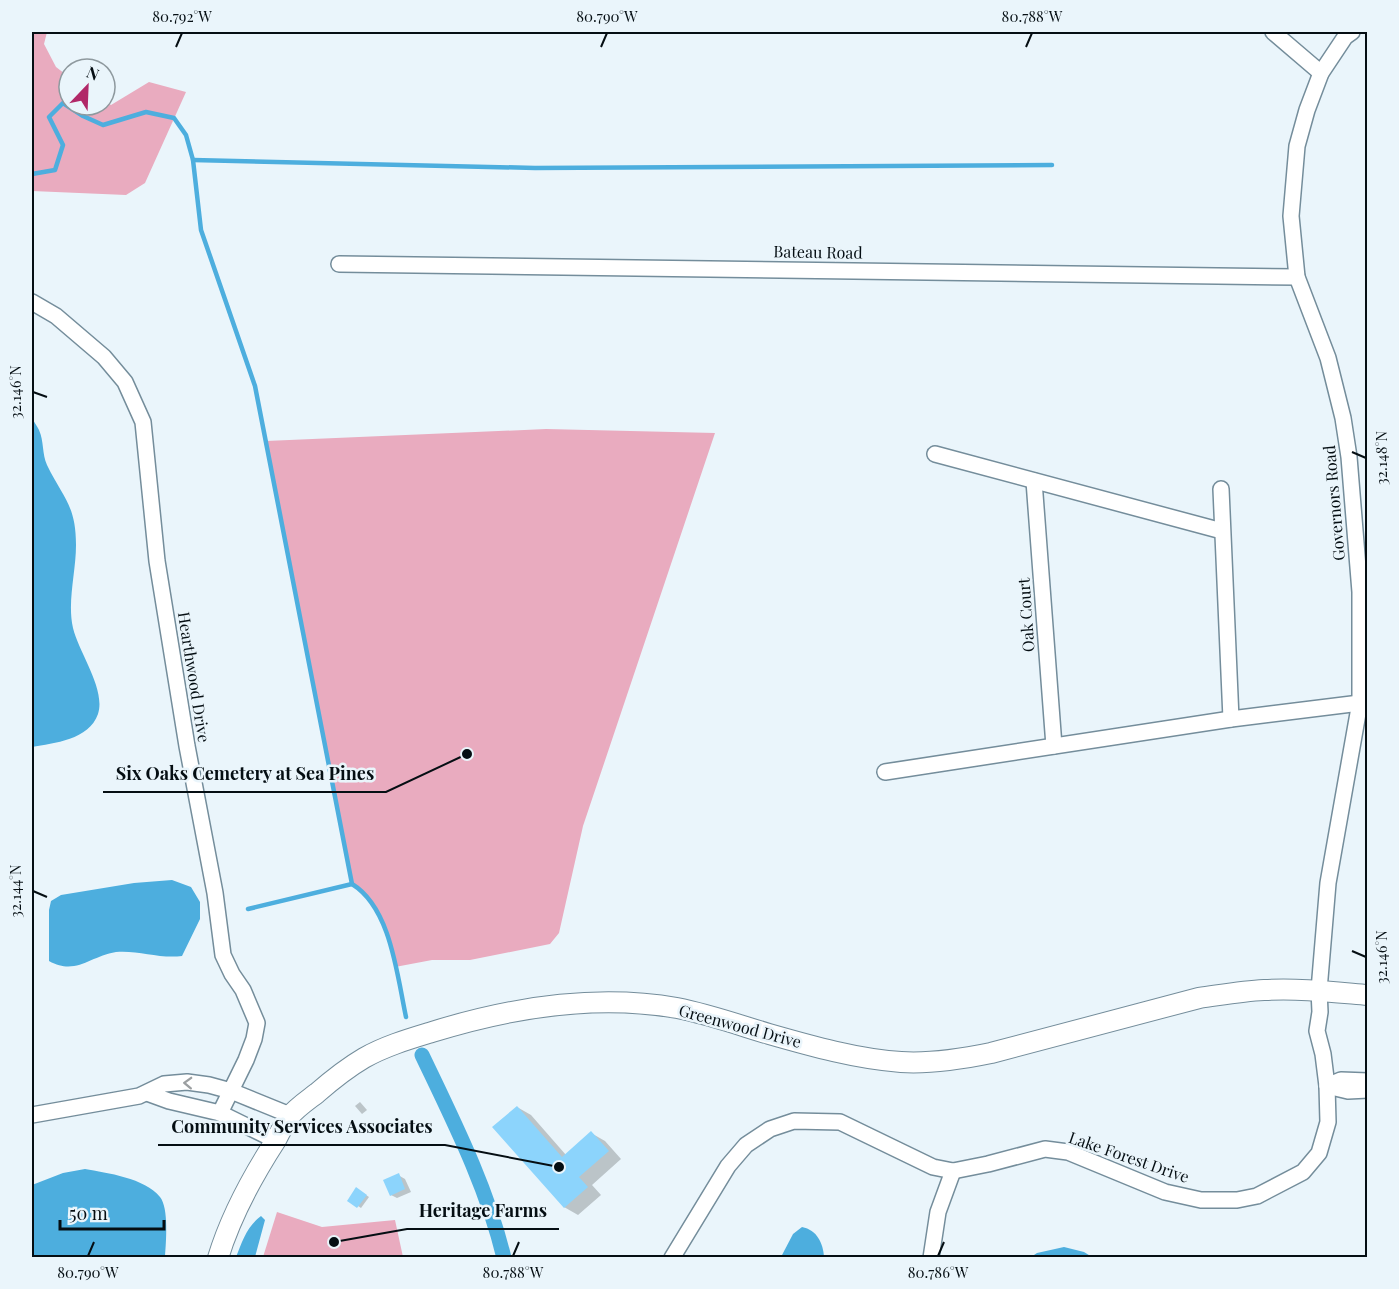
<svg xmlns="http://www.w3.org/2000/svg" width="1399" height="1289" font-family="'Playfair Display',serif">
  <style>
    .green { fill: #e9abbf }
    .water { fill: #4daede }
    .shadow { fill: #0003 }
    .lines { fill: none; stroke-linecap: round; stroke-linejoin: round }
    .stream { stroke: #4daede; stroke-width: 4.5 }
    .canal { stroke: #4daede; stroke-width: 15 }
    .building { fill: #8cd4fc }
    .street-casing { stroke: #748d9b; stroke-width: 18 }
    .secondary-casing { stroke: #748d9b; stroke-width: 22 }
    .street { stroke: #fff; stroke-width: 15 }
    .secondary { stroke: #fff; stroke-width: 20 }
    .oneway { stroke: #9b9fa1 }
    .ticks { fill: none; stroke: #050e13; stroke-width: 2 }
    .labels { text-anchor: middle; stroke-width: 5; stroke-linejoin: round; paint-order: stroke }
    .street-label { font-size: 16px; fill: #050e13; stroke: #eaf5fb }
    .leader { fill: none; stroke: #050e13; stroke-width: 2 }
    .callout-dot { fill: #050e13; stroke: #eaf5fb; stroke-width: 2 }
    .callout-label { font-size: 18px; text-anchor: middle; font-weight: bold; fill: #050e13; stroke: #eaf5fb; stroke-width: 5; stroke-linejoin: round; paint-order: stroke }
    .neatline { fill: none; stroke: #050e13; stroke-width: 2 }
    .ticks-label { font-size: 15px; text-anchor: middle; fill: #050e13 }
  </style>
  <rect width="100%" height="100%" fill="#eaf5fb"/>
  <g class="green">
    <path d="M32,32h15l-3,12 12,23 13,10v28h36v-4l6,4 38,-23 37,10 -41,91 -19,12 -94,-4z"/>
    <path d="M546,429l169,4 -132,393 -24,107 -9,11 -80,16h-38l-37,7c-5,-30 -16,-66 -43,-83l-86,-443z"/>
    <path d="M277,1212l45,15 73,-7 8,37h-140z"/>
  </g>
  <g class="water">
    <path d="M32,418c2,4 5,8 7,12 5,11 3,24 8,35 16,33 29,40 29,80 0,27 -9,57 -3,83 6,25 33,61 25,86 -9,26 -44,29 -66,33z"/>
    <path d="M172,880l19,7 9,15v17l-18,37c-22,3 -44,-6 -66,-4 -26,4 -40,24 -67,9v-51l2,-9 10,-6 73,-12z"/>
    <path d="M85,1169c22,4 60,9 75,28 9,11 6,46 5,60h-133v-72l31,-12z"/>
    <path d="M261,1216l4,4 -10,37h-19c6,-15 11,-31 25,-41z"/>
    <path d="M802,1227c15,3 21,16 22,30h-43l12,-23z"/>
    <path d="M1064,1247l20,5 8,5h-61l6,-4z"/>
  </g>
  <g class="shadow">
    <path d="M360,1102l7,8 -5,4 -7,-8z"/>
    <path d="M517,1107l14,8 35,40 25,-22 14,8 16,18 -29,26 9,10 -23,20 -14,-8z"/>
    <path d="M398,1175l7,4 6,13 -14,6 -6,-3z"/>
    <path d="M357,1189l12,8 -8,11 -12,-8z"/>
  </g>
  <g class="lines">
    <g class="stream">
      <path d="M193,160l342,8 517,-3"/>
      <path d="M32,174l23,-4 8,-25 -14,-28 14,-14 20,13 20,9 43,-13 28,6 12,17 7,25 8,70 54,156 97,498c39,24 45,91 54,133"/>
      <path d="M248,909l104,-25"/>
    </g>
    <path class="canal" d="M422,1055c31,65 65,132 82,203"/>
  </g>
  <g class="building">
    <path d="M517,1106l45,51 29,-26 18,20 -30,26 9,10 -24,21 -72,-81z"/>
    <path d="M399,1173l6,16 -15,7 -7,-16z"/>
    <path d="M356,1187l11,8 -10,13 -10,-7z"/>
  </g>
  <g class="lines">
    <g class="street-casing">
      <g id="street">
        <path d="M1273,32l48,41"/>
        <path d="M339,264l958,13"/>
        <path d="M32,302l24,14 48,41 21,25 18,40 14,139 30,185 28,147 8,62 9,19 11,16 14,33 -3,16 -8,21 -26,53"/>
        <path d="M935,454l287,77"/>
        <path d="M1034,481l20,265"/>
        <path d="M1221,489l10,230"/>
        <path d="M885,772l346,-53 137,-17"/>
        <path d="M1327,1086l14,-6 27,1"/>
        <path d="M1327,1086l21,5 20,-1"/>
        <path d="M147,1093l22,8 51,12 55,27"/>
        <path d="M32,1115l107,-19 25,-12 23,-2 22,3 22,6 59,24"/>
        <path d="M672,1258l56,-92 18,-21 24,-16 24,-8 46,1 93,45 20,4 35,-7 57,-15 23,3 97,40 36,8h36l20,-4 46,-24 16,-19 9,-31 -1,-36 -4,-32 -6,-23 3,-19 -1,-22 9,-107 32,-181v-110l-11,-135 -6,-39 -15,-60 -31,-81 -6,-61 6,-70 10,-36 14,-37 24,-36 7,-5"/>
        <path d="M931,1258l7,-46 15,-41"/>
      </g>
    </g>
    <g class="secondary-casing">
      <path id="secondary" d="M218,1258c13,-43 34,-81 58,-118 4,-8 8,-16 13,-23 7,-9 19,-17 28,-24 15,-13 30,-25 47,-35 21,-12 45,-19 68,-26 77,-24 164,-38 245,-24 31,6 62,17 92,26 42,12 88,25 132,28 31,2 61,-3 90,-9l208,-55c22,-3 43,-7 65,-8 35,-2 69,2 104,5"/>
    </g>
    <use href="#street" class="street"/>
    <use href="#secondary" class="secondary"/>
  </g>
  <defs><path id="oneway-chevron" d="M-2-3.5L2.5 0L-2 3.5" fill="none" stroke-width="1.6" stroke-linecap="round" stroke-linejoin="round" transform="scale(1.5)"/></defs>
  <use class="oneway" href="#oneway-chevron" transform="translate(188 1083) rotate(-178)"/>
  <path class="ticks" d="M176,47l6,-14M601,47l6,-14M1026,47l6,-14M33,392l14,5M1352,452l14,6M33,891l14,6M1352,951l14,6M88,1256l6,-14M513,1256l6,-14M938,1256l6,-14"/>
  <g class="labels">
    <g class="street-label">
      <text transform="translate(818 252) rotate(1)" y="6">Bateau Road</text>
      <text transform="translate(1334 503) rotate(-95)" y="6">Governors Road</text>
      <text transform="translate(1026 615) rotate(-94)" y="6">Oak Court</text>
      <text transform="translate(194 677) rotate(81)" y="6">Hearthwood Drive</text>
      <text transform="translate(740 1026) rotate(15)" y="6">Greenwood Drive</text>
      <text transform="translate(1129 1157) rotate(19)" y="6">Lake Forest Drive</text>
    </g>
  </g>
  <path class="leader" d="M467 754L386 792H103M559 1167L445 1145H158M334 1242L407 1229H559"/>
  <g class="callout-dot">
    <circle cx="467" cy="754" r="6"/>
    <circle cx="559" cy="1167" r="6"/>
    <circle cx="334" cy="1242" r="6"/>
  </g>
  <g class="callout-label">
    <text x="245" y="780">Six Oaks Cemetery at Sea Pines</text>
    <text x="302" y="1133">Community Services Associates</text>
    <text x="483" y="1217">Heritage Farms</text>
  </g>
  <rect width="1399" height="1289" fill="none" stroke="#eaf5fb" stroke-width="66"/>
  <g transform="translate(87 87) rotate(23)"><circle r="28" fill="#eaf5fb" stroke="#8e999e" stroke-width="1.5"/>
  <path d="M0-4.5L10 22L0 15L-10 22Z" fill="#b12868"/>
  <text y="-9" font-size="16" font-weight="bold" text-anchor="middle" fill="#050e13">N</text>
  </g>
  <path d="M60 1220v9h104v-9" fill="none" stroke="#050e13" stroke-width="3"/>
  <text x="69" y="1220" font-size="18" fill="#050e13" stroke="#eaf5fb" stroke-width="4.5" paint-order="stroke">50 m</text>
  <rect x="33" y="33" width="1333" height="1223" class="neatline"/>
  <g class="ticks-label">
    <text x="182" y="22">80.792°W</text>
    <text x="607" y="22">80.790°W</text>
    <text x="1032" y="22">80.788°W</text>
    <text transform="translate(16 392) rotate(-90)" y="5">32.146°N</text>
    <text transform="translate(1382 458) rotate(-90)" y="5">32.148°N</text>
    <text transform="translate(16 891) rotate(-90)" y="5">32.144°N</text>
    <text transform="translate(1382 957) rotate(-90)" y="5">32.146°N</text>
    <text x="88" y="1278">80.790°W</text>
    <text x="513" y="1278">80.788°W</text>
    <text x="938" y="1278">80.786°W</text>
  </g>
</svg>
